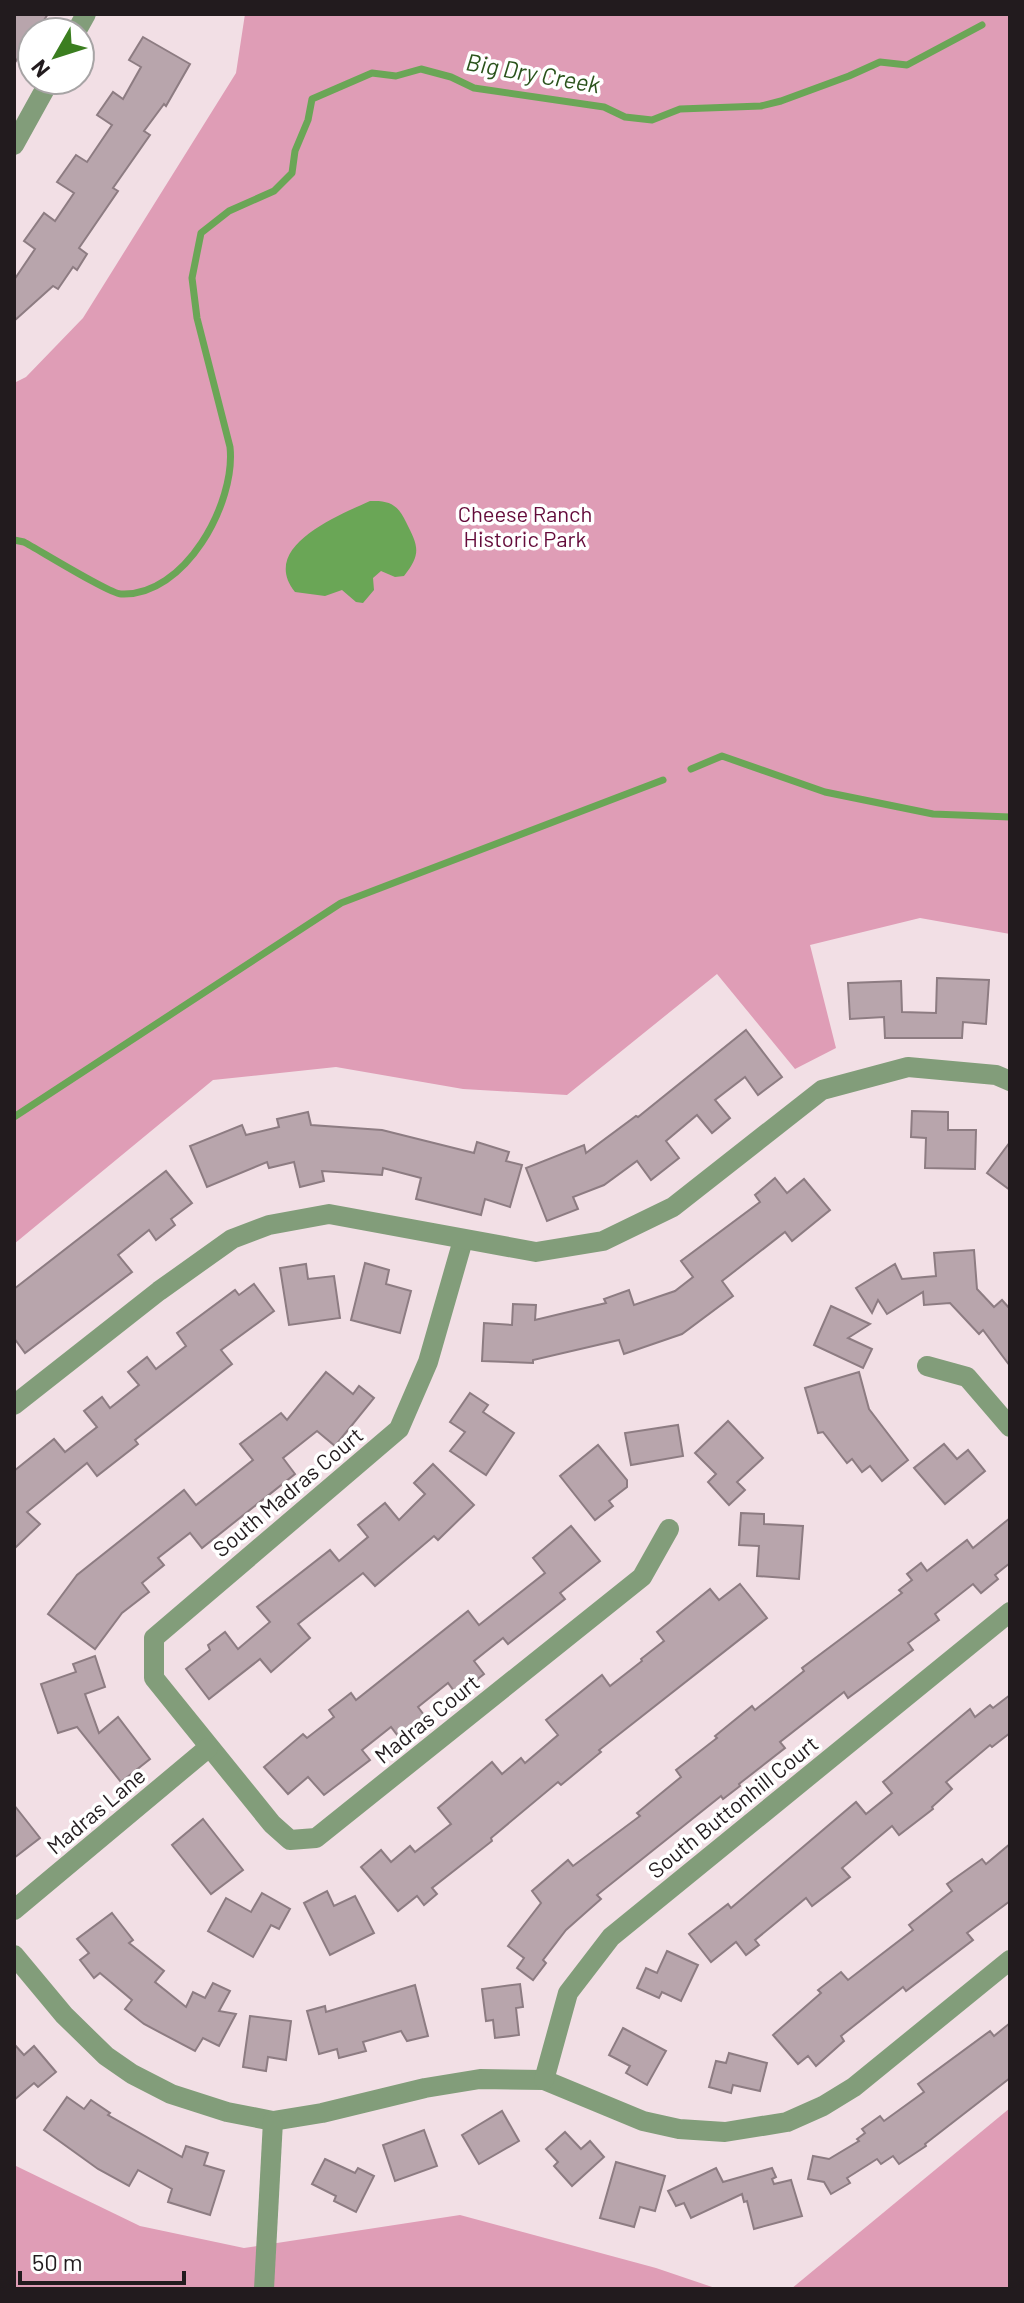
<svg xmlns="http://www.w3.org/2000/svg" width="1024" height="2303" font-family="Barlow,sans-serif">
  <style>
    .green { fill: #df9db6 }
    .water { fill: #6aa656 }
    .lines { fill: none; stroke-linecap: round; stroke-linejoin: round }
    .stream { stroke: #6aa656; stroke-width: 7 }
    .building { fill: #b8a5ac; stroke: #8d7c82; stroke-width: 2 }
    .minor { stroke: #829d7a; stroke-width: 20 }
    .labels { text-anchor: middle; stroke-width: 7; stroke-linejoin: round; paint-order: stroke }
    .park-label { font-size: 22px; fill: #640b3a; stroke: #fff }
    .street-label { font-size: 22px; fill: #221b1e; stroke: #fff }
    .water-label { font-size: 24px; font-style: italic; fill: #2b531c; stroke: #fff }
  </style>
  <rect width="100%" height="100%" fill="#f2dfe5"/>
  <g class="green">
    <path d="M245,14h765v920l-90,-16 -110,27 26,103 -41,21 -78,-95 -150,121 -104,-6 -127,-22 -123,13 -199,164v-861l12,-6 57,-59 153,-245z"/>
    <path d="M1010,2108v181h-219z"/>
    <path d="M14,2165l126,61 104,22 216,-33 196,53 62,21h-704z"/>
  </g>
  <path class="water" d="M370,501c20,-1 28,4 36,21 12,24 16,31 -2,54l-9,1 -14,-6 -8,7 1,12 -11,13 -7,-1 -14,-12 -17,6 -30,-4c-36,-45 42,-76 75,-91z"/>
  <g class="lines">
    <g class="stream">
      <path d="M14,540l10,2c15,8 86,52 97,52 64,3 115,-91 109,-147l-33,-129 -5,-40 9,-45 28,-22 45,-20 18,-18 3,-22 13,-31 4,-21 60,-26 24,3 25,-7 30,8 23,11 130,19 21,10 27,3 28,-11 81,-3 20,-5 68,-25 31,-14 27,3 75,-40"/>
      <path d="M691,769l31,-13 103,36 108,22 77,3"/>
      <path d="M14,1117l327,-214 322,-123"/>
    </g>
  </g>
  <g class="building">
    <path d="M14,14h34l-12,18h-4v5l-18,27z"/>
    <path d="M143,37l47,27 -24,42 -2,-2 -20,27 6,4 -37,53 5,3 -39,57 8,6 -10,16 -4,-3 -15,22 -5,-3 -39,35v-41l21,-31 -11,-8 20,-28 11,8 19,-28 -17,-11 19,-27 11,7 25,-37 -15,-10 16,-23 10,7 18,-32 -12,-7z"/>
    <path d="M937,978l52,2 -3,44 -23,-2 -1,16h-77l-1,-21 -34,2 -2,-36 53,-2 1,31 34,1z"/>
    <path d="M746,1030l36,47 -24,18 -13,-18 -30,23 15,18 -18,15 -15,-18 -31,26 13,17 -28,22 -14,-19 -33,24 -31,12 5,12 -31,12 -21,-53 58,-23 2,8 50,-37 2,1z"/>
    <path d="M912,1111l36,1v18h28l-1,39 -50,-1 1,-30 -15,-1z"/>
    <path d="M308,1112l3,13 71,5 92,23 3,-11 32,10 -3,9 16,4 -12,42 -25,-8 -4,16 -65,-16 5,-21 -38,-10 -1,7 -60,-4 2,10 -24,6 -6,-25 -25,6 -2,-6 -60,25 -17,-41 52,-21 4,10 33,-8 -2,-8z"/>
    <path d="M1010,1142v48l-23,-17z"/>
    <path d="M166,1171l26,32 -21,16 4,6 -19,15 -7,-10 -31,25 14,17 -107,81 -11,-15v-49z"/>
    <path d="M775,1178l12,15 17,-14 26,31 -38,31 -7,-9 -63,49 11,15 -51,38 -58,20 -5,-14 -86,20v3l-51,-2 2,-38 28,2 1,-21 23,1 -1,15 71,-17 -2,-4 25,-9 5,15 41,-14 18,-14 -12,-16 79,-59 -5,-7z"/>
    <path d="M974,1250l3,39 17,18 8,-7 8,9v57l-27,-36 -4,4 -29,-31 -26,2 -1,-13 -36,22 -9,-14 -6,13 -16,-25 39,-24 7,15 34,-3 -2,-23z"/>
    <path d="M365,1263l24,7 -3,14 25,7 -11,42 -49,-13z"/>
    <path d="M306,1264l2,15 26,-3 6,42 -51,7 -9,-57z"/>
    <path d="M254,1284l20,27 -53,39 11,14 -97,76 3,4 -41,32 -10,-13 -60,49 13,12 -26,25v-78l40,-32 11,13 32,-25 -13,-16 18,-14 8,11 29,-23 -11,-13 19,-15 9,12 30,-23 -9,-13 58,-43 4,5z"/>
    <path d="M831,1306l39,18 -22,14 24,11 -9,19 -49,-23z"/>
    <path d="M326,1372l27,22 6,-8 15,12 -39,48 -18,-15 -34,27 12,16 -93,74 -12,-15 -32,25 6,7 -22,18 7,9 -27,21 -27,36 -47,-35 29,-39 107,-85 12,15 57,-45 -13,-16 41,-31 6,7z"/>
    <path d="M859,1372l10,37 39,51 -26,21 -12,-15 -8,6 -10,-13 -5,4 -24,-31 -5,1 -13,-45z"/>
    <path d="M470,1393l18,12 -5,7 31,21 -28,42 -36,-24 15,-19 -15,-10z"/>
    <path d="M728,1421l35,37 -26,24 8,8 -16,15 -21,-23 8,-8 -21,-21z"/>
    <path d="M678,1425l5,31 -52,9 -6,-32z"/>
    <path d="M944,1444l13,15 11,-9 17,21 -40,33 -31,-36z"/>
    <path d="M598,1445l29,35v7l-18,14 4,5 -18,14 -35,-44z"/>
    <path d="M433,1464l41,41 -36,35 -4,-4 -59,50 -12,-13 -65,51 12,14 -39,34 -11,-13 -51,40 -23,-30 24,-19 -2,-5 17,-13 13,17 32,-27 -13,-15 73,-57 9,11 29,-24 -10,-12 27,-22 14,17 26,-26 -11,-11z"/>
    <path d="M741,1513l23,1v10l39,2 -4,53 -42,-3 2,-30 -20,-1z"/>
    <path d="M1010,1518v45l-15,12 3,4 -17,14 -8,-9 -38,30 4,6 -31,23 5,7 -65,48 -4,-6 -64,50 5,6 -46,36 1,2 -17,13 -2,-3 -124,99 4,4 -35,31 -23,30 3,3 -13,17 -16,-12 7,-10 -16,-12 33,-43 -9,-12 36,-31 5,6 67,-50 -3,-3 44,-36 -5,-7 41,-32 -2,-2 37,-30 3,4 49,-39 -2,-3 100,-75 -3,-3 13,-10 -5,-6 14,-11 6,8 40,-31 6,8z"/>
    <path d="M571,1526l29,35 -40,32 5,6 -57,45 -5,-6 -29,23 10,13 -27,21 -9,-12 -30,24 9,12 -26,21 -10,-13 -29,23 8,10 -46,35 -16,-18 -20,17 -24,-27 39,-33 4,4 27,-21 -5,-7 22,-17 5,7 112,-89 11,14 66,-52 -12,-15z"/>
    <path d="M740,1584l27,34 -168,132 2,2 -40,33 -3,-3 -67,56 1,3 -60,47 5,6 -13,11 -7,-9 -19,15 -37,-44 20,-17 10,12 19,-16 5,6 36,-28 -13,-16 54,-46 10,12 19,-16 4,5 33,-28 -12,-15 56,-45 8,11 32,-25 -1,-2 23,-18 -7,-9 53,-43 9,11z"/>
    <path d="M95,1656l10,31 -20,7 14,39 19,-16 32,42 -29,23 -44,-55 -19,6 -17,-49 35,-12 -3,-8z"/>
    <path d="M1010,1695v38l-18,14 -2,-2 -44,37 6,7 -20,18 1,2 -34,26 -7,-9 -50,42 8,9 -38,29 -6,-8 -51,42 4,5 -13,10 -10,-13 -25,20 -22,-28 39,-30 3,4 125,-106 10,12 26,-21 -9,-11 87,-73 5,8 15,-12 3,3z"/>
    <path d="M14,1805l26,33 -26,20z"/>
    <path d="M203,1819l40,51 -32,24 -39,-49z"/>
    <path d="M1010,1844v57l-43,32 6,7 -67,51 -3,-4 -62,49 3,5 -28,25 -8,-10 -10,8 -25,-29 48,-42 -3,-3 23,-18 7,8 65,-50 -4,-5 43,-34 -5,-7 35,-25 4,5z"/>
    <path d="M327,1891l7,15 21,-10 19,37 -44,22 -26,-52z"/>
    <path d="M262,1893l28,16 -11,20 -8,-4 -18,32 -45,-26 18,-33 25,14z"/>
    <path d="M112,1913l21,27 -4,3 35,28 -9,11 31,25 7,-15 12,6 8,-15 17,8 -11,20 17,3 -17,32 -16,-8 -8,13 -51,-27 -19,-15 7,-9 -32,-27 -6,5 -14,-18 9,-7 -12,-14z"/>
    <path d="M667,1951l31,14 -17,36 -19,-9 -3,6 -22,-10 9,-20 11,5z"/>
    <path d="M520,1984l3,23 -7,1 3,27 -24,3 -2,-18 -7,1 -4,-32z"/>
    <path d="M415,1985l13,51 -21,5 -6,-10 -38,11 3,9 -27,7 -2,-9 -18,5 -12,-43 18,-5 1,6z"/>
    <path d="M250,2016l41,5 -5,39 -18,-3 -2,14 -23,-4z"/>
    <path d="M1010,2023v55l-85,66 1,2 -27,18 -6,-8 -12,8 -4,-5 -30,19 3,5 -19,11 -7,-12 -16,-3 5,-23 16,3 30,-18 -2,-2 8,-6 -3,-4 18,-13 4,5 40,-29 -6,-8 72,-53 4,5z"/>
    <path d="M623,2028l43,23 -19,34 -21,-12 4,-7 -21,-11z"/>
    <path d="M14,2044l10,11 10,-9 22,26 -18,15 -4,-4 -20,17z"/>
    <path d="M729,2053l38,10 -7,28 -27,-6 -2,8 -22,-6 7,-26 10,2z"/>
    <path d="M67,2097l17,12 7,-9 19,13 -2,2 74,42 4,-11 22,7 -4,12 20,6 -14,44 -42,-13 4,-13 -34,-19 -9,16 -31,-17 -54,-39z"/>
    <path d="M502,2111l17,30 -40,23 -17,-29z"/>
    <path d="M424,2130l13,36 -42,15 -12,-36z"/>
    <path d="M565,2132l16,17 9,-8 14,16 -32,29 -18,-20 4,-4 -12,-13z"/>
    <path d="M325,2159l30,14 3,-5 16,8 -18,36 -22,-11 2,-5 -24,-12z"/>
    <path d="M616,2162l49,14 -10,35 -15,-4 -6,20 -34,-9z"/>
    <path d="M716,2168l7,14 49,-14 4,9 -4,2 2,5 17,-4 11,36 -48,13 -7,-28 -3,1 -2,-8 -51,24 -7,-15 -8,3 -8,-15z"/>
  </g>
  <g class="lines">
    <g class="minor">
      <path d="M76,32l10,-18"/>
      <path d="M14,145l36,-65"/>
      <path d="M463,1240l-35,122 -29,67 -245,209v40l118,146 18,16 26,-2 326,-261 27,-48"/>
      <path d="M927,1366l40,11 43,50"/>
      <path d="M14,1405l145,-114 73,-52 37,-14 60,-11 207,38 67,-11 70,-34 149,-117 86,-23 88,8 14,6"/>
      <path d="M14,1910l194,-162"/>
      <path d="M14,1955l50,60 42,41 26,18 39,20 56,18 46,9 49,-8 103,-25 55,-9 64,1 99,41 36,8 46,3 62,-10 36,-16 31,-19 156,-127"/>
      <path d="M544,2080l24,-87 43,-56 399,-325"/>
      <path d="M264,2289l9,-168"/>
    </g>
  </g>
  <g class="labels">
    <g class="park-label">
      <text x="525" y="522">Cheese Ranch<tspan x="525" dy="25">Historic Park</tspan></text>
    </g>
    <g class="street-label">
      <text transform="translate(288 1492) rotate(-40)" y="8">South Madras Court</text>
      <text transform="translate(427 1719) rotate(-39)" y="8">Madras Court</text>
      <text transform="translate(733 1807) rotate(-39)" y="8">South Buttonhill Court</text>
      <text transform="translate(96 1811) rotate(-40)" y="8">Madras Lane</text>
    </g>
    <g class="water-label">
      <text transform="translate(533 74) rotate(10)" y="8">Big Dry Creek</text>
    </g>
  </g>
  <rect width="1024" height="2303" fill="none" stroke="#221b1e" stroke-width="32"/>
  <g transform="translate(56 56) rotate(231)"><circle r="38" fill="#ffffff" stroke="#a7a4a5" stroke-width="2"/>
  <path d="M0-6L14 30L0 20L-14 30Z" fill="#3b7e20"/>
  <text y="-12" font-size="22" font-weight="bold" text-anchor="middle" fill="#221b1e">N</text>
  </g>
  <path d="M20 2271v12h164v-12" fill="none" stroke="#221b1e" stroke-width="4"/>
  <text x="32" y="2271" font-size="24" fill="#221b1e" stroke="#ffffff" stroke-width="6" paint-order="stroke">50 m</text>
</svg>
